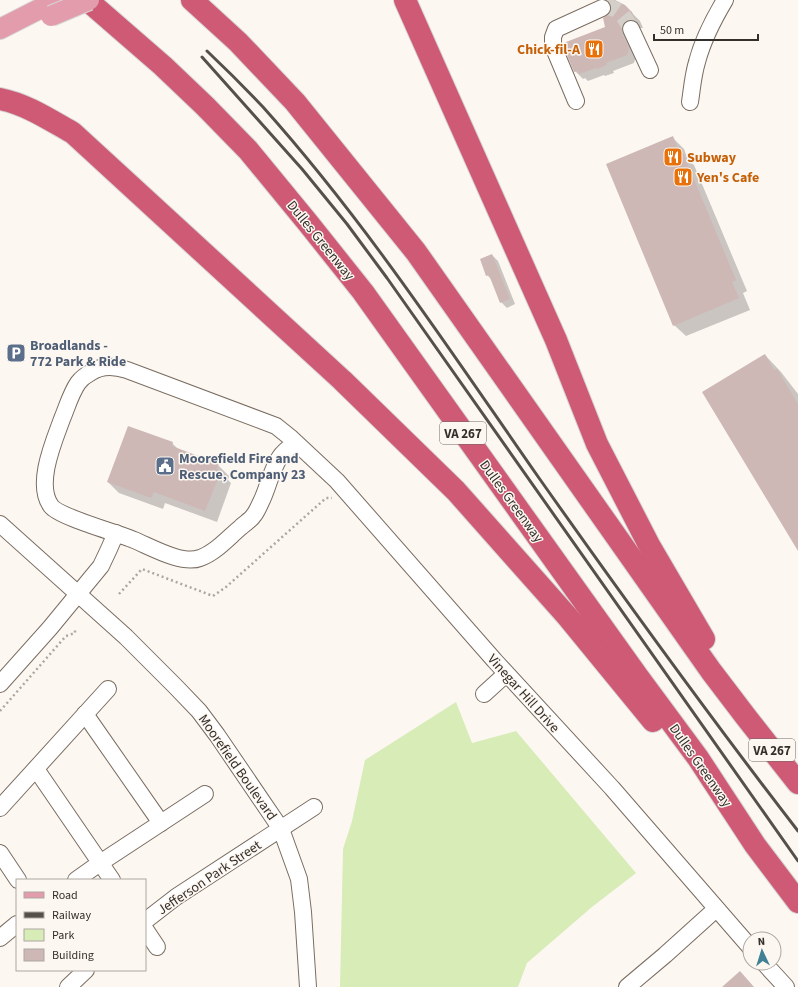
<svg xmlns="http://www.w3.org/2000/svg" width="798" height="987" font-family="'Source Sans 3',sans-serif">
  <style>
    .green { fill: #d7ecb7 }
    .shadow { fill: #0003 }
    .building { fill: #cdb8b6 }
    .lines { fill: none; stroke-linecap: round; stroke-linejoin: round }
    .minor-tunnel { stroke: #d5cfca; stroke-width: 16; stroke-dasharray: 16 8; stroke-linecap: butt }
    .minor-casing { stroke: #7a6d61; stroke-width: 18 }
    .major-casing { stroke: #d7d5d4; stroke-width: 22 }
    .highway-casing { stroke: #d7d5d4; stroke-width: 24 }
    .path { stroke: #ada7a2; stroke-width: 2.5; stroke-dasharray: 2 3; stroke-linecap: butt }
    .minor { stroke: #fff; stroke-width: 16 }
    .major { stroke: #e29cac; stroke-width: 20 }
    .highway { stroke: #ce5a75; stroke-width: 22 }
    .rail { stroke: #56504b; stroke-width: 3 }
    .major-bridge-casing { stroke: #d7d5d4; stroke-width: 22; stroke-linecap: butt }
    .major-bridge { stroke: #e29cac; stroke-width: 20 }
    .labels { text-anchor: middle; stroke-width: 3; stroke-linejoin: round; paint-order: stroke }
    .shield { fill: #fdf7f2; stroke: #716b66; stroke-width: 1 }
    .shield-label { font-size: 13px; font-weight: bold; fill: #352f2a }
    .food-label { font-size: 14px; font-weight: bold; fill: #c56008; stroke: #fdf7f2; text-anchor: start }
    .street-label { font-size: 14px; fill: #352f2a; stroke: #fdf7f2 }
    .service-label { font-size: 14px; font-weight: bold; fill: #4e5e75; stroke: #fdf7f2; text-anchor: start }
  </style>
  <rect width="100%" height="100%" fill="#fdf7f2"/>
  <path class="green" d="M456,702l16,41 44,-12 120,142 -44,34 -65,56 -9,24h-178l3,-138 9,-28 13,-61z"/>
  <g class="shadow">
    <path d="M607,0l8,1 9,4 16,16 3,7h-8l1,28 -2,7 -21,8 1,2 -9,3 -1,-1 -16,6 -3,-3 -2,1 -8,-8 31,-43 4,-14 2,-9z"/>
    <path d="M672,137l12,12 4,11 6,5 53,126 -4,2 7,17 -64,26 -12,-11z"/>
    <path d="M492,255l6,6 17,43 -8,4 -6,-6 -8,-21 -6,-6z"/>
    <path d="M765,355l16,17 17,22v152z"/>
    <path d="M172,443l7,7 39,15 11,11 -1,4 3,3 -14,39 -52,-19 -2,6 -44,-16 -11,-11z"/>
  </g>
  <g class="building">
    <path d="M607,0h8l10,5 7,7 4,9 -4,-1h-5l-3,3 -2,5v5l7,15 -2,7 -21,8 1,2 -10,4 -1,-1 -17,6 -1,-3 -4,1 -11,-26 3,-4 39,-15 -2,-9 6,-4 2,-5 -1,-5z"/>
    <path d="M673,136l7,18 3,-1 53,127 -4,2 7,16 -66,28 -67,-162z"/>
    <path d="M492,254l18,45 -10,4 -11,-28 -3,1 -6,-17z"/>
    <path d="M765,354l9,16 3,-1 21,35v147l-96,-159z"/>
    <path d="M128,426l45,16 -1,4 47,18 -3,5 5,2 -16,40 -51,-19 -3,6 -44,-16z"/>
    <path d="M740,971l14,16h-32z"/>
  </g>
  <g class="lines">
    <path class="minor-tunnel" d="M602,8c15,-4 23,9 29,21"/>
    <g class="minor-casing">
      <g id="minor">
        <path d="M631,29l19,41"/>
        <path d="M576,101l-23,-55v-9l3,-8 46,-21"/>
        <path d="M690,102c2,-13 3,-27 7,-40 6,-23 16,-42 28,-62"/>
        <path d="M295,443c-5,4 -11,8 -15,14 -9,13 -12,31 -19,45 -2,4 -4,9 -7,13 -3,5 -9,8 -13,12 -13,11 -26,26 -41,31 -18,7 -49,-11 -66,-18 -16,-7 -75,-23 -83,-34 -16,-22 3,-65 11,-87 5,-12 9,-26 16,-36 3,-4 8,-8 12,-10 11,-8 25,-7 37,-3l149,56 15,12 46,43 158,180 117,127 138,159"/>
        <path d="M0,524l126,113 49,49 24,25 18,24 64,94 18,50 4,33 5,75"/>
        <path d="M0,684l50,-56 51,-62 8,-17 7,-16"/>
        <path d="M484,694l22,-20"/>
        <path d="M85,714l76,109"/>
        <path d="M36,769l76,111"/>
        <path d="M0,808l108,-119"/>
        <path d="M0,853l18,27"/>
        <path d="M76,880l24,-17 105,-69"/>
        <path d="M145,921l31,-24 138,-90"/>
        <path d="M145,929l12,18"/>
        <path d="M0,938l17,-14"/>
        <path d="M764,963l22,24"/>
        <path d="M68,987l18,-17"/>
        <path d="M627,987l38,-32 51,-46"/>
      </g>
    </g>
    <g class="major-casing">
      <path id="major" d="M0,29l57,-29"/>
    </g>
    <g class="highway-casing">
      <g id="highway">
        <path d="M87,0l76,66 42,40 43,44 60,73 55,69 275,385 60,81 57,87 43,57"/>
        <path d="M192,0l46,42 57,60 121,150 295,419 35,46 52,66"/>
        <path d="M405,0l151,340 41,104 52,101 55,94"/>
        <path d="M0,99c26,5 50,21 73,34l269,247 114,111 111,125 86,105"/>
      </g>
    </g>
    <g class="path">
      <path d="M119,594l23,-25 71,27 13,-9 100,-89h6"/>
      <path d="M0,711l66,-75 9,-3v-5"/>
    </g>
    <use href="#minor" class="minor"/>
    <use href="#major" class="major"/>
    <use href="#highway" class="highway"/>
    <g class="rail">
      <path d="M207,51c19,18 38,37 56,56 103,115 188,245 276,371 84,119 170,238 259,353"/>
      <path d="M202,57l100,112 45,55 40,54 411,583"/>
    </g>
    <g class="major-bridge-casing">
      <path id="major-bridge" d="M51,16l38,-16"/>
    </g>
    <use href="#major-bridge" class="major-bridge"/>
  </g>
  <defs>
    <g id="restaurant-square" transform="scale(1)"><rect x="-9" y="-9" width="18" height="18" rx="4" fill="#e8710a" stroke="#fdf7f2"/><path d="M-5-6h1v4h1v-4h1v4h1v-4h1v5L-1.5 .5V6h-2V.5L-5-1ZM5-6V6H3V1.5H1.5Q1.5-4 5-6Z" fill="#fff"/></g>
    <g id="parking-square" transform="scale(1)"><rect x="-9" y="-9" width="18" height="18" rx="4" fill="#5c6f8a" stroke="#fdf7f2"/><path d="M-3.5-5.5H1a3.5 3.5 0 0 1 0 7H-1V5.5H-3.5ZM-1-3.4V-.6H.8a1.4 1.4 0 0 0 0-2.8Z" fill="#fff"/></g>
    <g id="civic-square" transform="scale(1)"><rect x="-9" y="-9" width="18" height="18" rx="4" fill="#5c6f8a" stroke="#fdf7f2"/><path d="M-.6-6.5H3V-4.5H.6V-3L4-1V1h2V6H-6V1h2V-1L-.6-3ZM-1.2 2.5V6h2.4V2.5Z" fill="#fff"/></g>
  </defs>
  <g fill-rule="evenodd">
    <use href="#restaurant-square" x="594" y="49"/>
    <use href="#restaurant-square" x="673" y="157"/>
    <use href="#restaurant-square" x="683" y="177"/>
    <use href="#parking-square" x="16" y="353"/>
    <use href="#civic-square" x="165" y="466"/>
  </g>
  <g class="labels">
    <g class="shield">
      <rect x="440" y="422" width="46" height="22" rx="3"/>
      <rect x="749" y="739" width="46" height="22" rx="3"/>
    </g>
    <g class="shield-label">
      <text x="463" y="438">VA 267</text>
      <text x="772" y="755">VA 267</text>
    </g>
    <g class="food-label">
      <text x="580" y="54" text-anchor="end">Chick-fil-A</text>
      <text x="687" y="162">Subway</text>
      <text x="697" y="182">Yen's Cafe</text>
    </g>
    <g class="street-label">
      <text transform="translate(321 240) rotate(51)" y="5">Dulles Greenway</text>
      <text transform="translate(512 501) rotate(54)" y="5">Dulles Greenway</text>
      <text transform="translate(524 693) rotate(48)" y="5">Vinegar Hill Drive</text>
      <text transform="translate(701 765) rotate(55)" y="5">Dulles Greenway</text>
      <text transform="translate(238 767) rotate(55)" y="5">Moorefield Boulevard</text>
      <text transform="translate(209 877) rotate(-34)" y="5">Jefferson Park Street</text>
    </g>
    <g class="service-label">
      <text x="30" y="350">Broadlands -<tspan x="30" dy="16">772 Park &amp; Ride</tspan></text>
      <text x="179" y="463">Moorefield Fire and<tspan x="179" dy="16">Rescue, Company 23</tspan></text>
    </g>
  </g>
  <rect x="16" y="879" width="130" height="92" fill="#fdf7f2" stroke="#ada7a2"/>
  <rect x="24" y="892" width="20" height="6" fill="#e29cac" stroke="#ada7a2"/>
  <text x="52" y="899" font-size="12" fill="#352f2a">Road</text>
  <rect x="24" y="912" width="20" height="6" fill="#56504b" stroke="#ada7a2"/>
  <text x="52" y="919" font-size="12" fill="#352f2a">Railway</text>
  <rect x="24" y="929" width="20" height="12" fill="#d7ecb7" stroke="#ada7a2"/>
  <text x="52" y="939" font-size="12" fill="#352f2a">Park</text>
  <rect x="24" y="949" width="20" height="12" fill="#cdb8b6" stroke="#ada7a2"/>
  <text x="52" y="959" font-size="12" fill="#352f2a">Building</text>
  <g transform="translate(762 951) rotate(356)"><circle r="19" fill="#fdf7f2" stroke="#ada7a2"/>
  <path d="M0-3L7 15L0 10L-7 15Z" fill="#418195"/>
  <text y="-6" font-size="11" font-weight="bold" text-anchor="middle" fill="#352f2a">N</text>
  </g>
  <path d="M654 34v6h104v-6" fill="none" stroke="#352f2a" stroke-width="2"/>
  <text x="660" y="34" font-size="12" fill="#352f2a" stroke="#fdf7f2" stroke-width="3" paint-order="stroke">50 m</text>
</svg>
